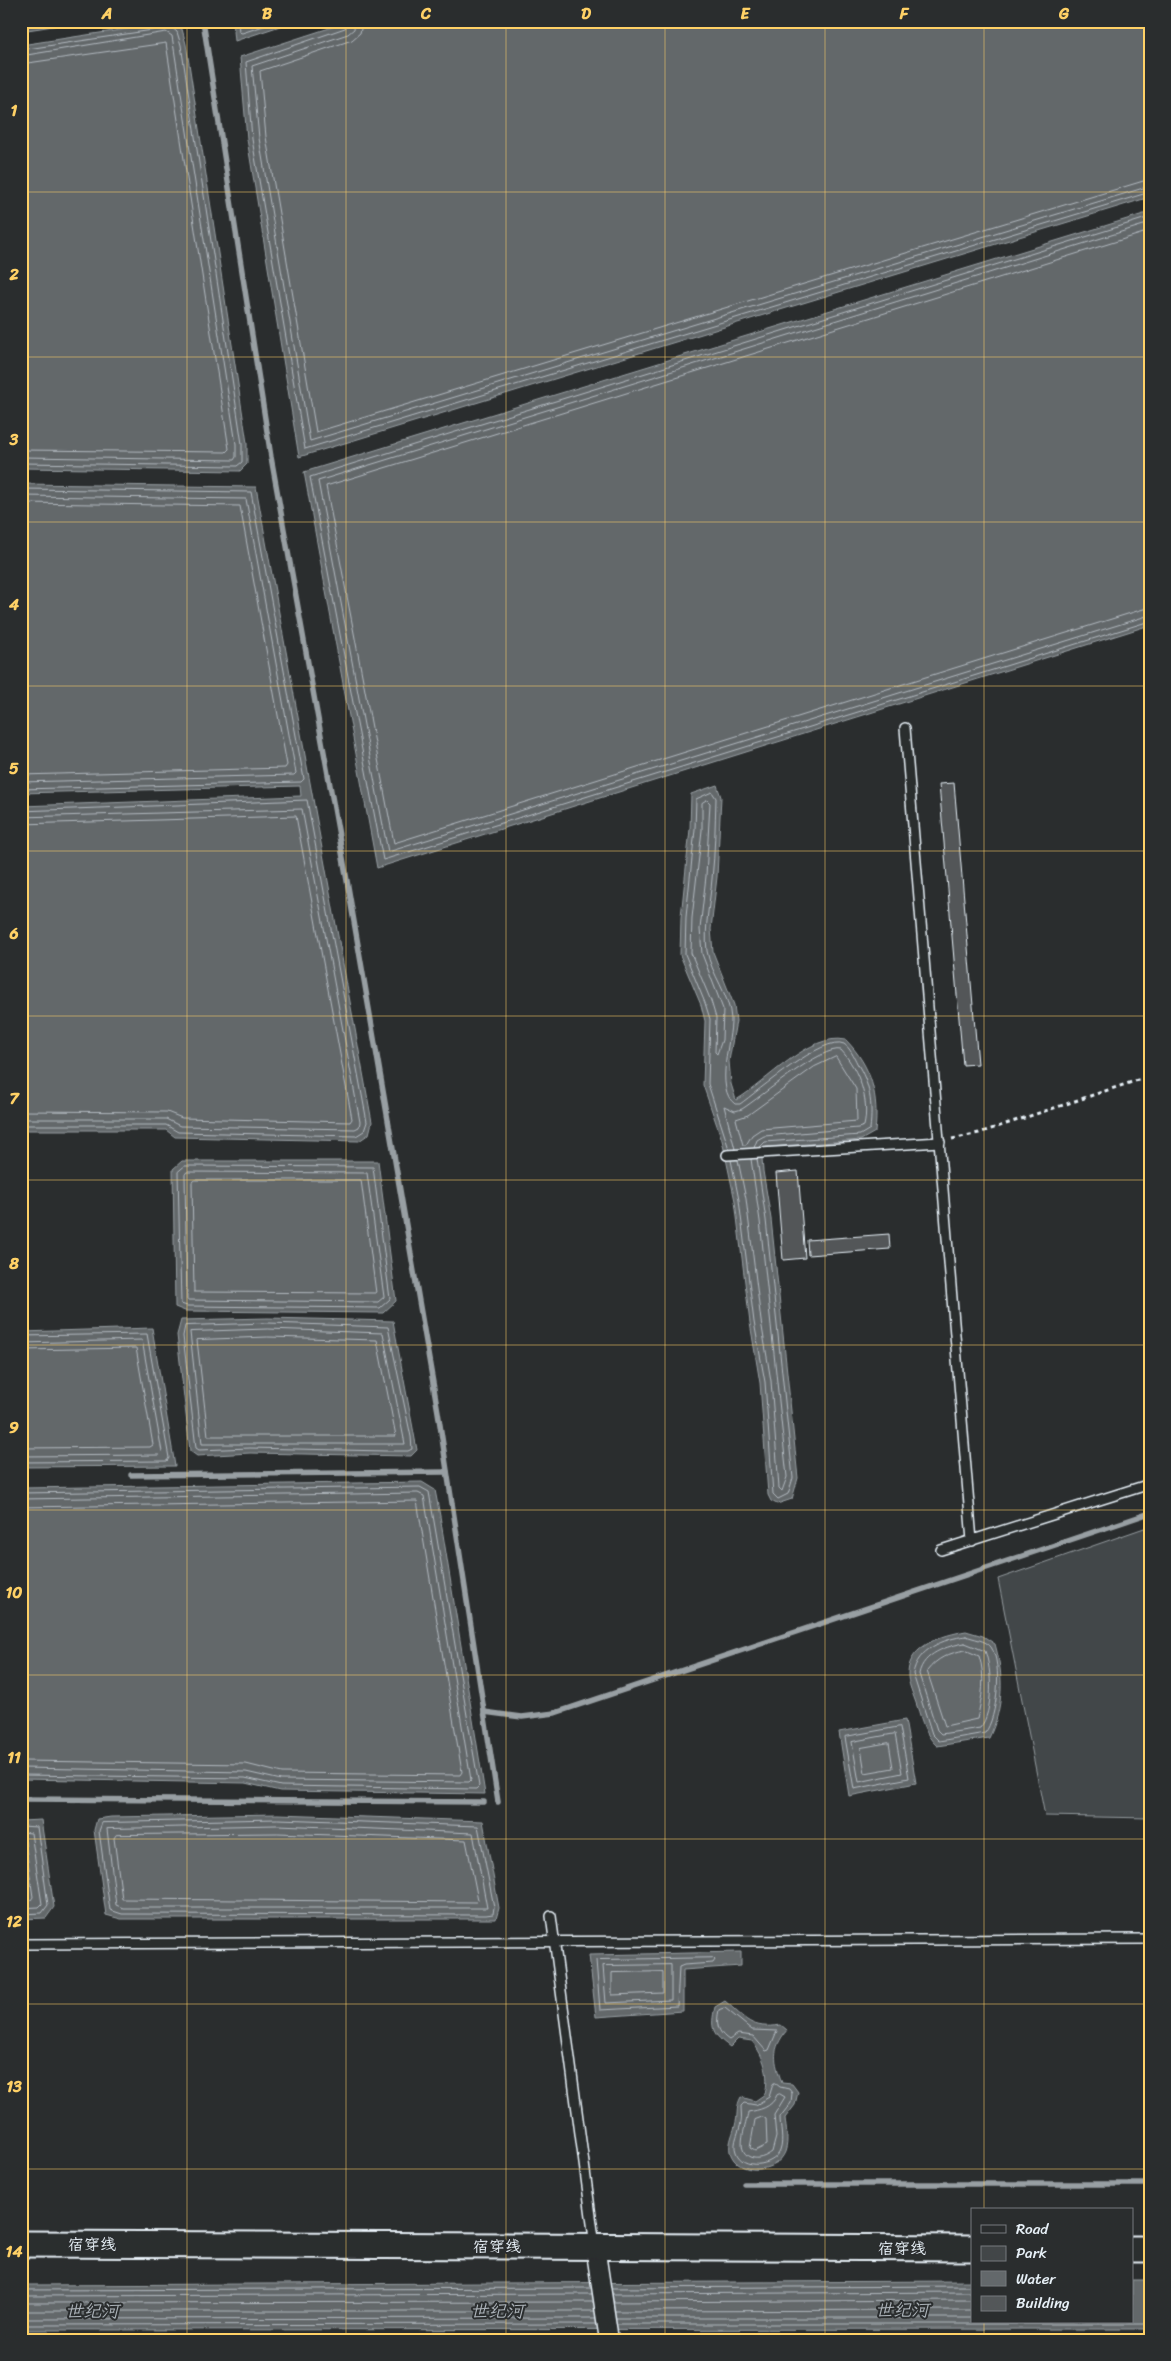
<svg xmlns="http://www.w3.org/2000/svg" width="1171" height="2361" font-family="Sriracha,'LXGW WenKai TC',sans-serif">
  <style>
    .green { fill: #424648; stroke: #959ca0 }
    .water { fill: #63686b; stroke: #989fa3 }
    .lines { fill: none; stroke-linecap: round; stroke-linejoin: round }
    .shore { stroke: #b3bac0; stroke-width: 1 }
    .stream { stroke: #989fa3; stroke-width: 5.5 }
    .building { fill: #535759; stroke: #e8f1f8 }
    .lane-casing { stroke: #e8f1f8; stroke-width: 12 }
    .street-casing { stroke: #e8f1f8; stroke-width: 21 }
    .secondary-casing { stroke: #e8f1f8; stroke-width: 29 }
    .path { stroke: #e8f1f8; stroke-width: 3; stroke-dasharray: 4 4; stroke-linecap: butt }
    .lane { stroke: #2a2d2e; stroke-width: 9 }
    .street { stroke: #2a2d2e; stroke-width: 18 }
    .secondary { stroke: #2a2d2e; stroke-width: 25 }
    .grid { fill: none; stroke: #ffd166; stroke-width: 1; stroke-opacity: 0.55 }
    .labels { text-anchor: middle; stroke-width: 4; stroke-linejoin: round; paint-order: stroke }
    .street-label { font-size: 16px; fill: #e8f1f8; stroke: #2a2d2e }
    .water-label { font-size: 18px; font-style: italic; fill: #acb3b9; stroke: #2a2d2e }
    .neatline { fill: none; stroke: #ffd166; stroke-width: 2 }
    .grid-label { font-size: 16px; text-anchor: middle; font-weight: bold; fill: #ffd166 }
  </style>
  <rect width="100%" height="100%" fill="#2a2d2e"/>
  <filter id="ink" filterUnits="userSpaceOnUse"><feTurbulence type="fractalNoise" baseFrequency=".02" numOctaves="2"/><feDisplacementMap in="SourceGraphic" scale="10" xChannelSelector="R" yChannelSelector="G"/><feConvolveMatrix kernelMatrix="1 2 1 2 8 2 1 2 1" color-interpolation-filters="sRGB"/></filter>
  <g filter="url(#ink)">
    <path class="green" d="M1150,1526v292l-105,-2 -47,-237z"/>
    <g class="water">
      <path d="M21,21h64l-64,10z"/>
      <path d="M233,21h62l-60,20z"/>
      <path d="M351,21h799v176l-851,260 -52,-318 -7,-82z"/>
      <path d="M172,22l10,7 4,15 61,399v21l-7,7 -219,-3v-423z"/>
      <path d="M1150,212v413l-773,243 -73,-396z"/>
      <path d="M21,484l235,3 116,635 -3,12 -10,7 -184,-4 -9,-7h-145v-324l280,-10 -1,-10 -279,7z"/>
      <path d="M717,785l4,12 -4,80 -6,52 2,23 21,53 2,16 -7,40 2,23 5,16c31,-18 73,-68 110,-60 26,27 33,56 29,92l-14,8 -95,7 -4,11 1,13 8,48 27,259 -6,21 -15,5 -6,-3 -3,-6 -8,-112 -10,-60 -15,-122 -13,-61 -19,-55 2,-64 -4,-16 -21,-50 1,-38 9,-88 1,-35z"/>
      <path d="M182,1161h196l18,140 -13,12 -198,-2 -10,-4 -2,-138z"/>
      <path d="M268,1318l125,3 24,129 -6,6 -161,-3 -53,3 -7,-5 -13,-116 4,-15z"/>
      <path d="M152,1328l23,138 -154,1v-135z"/>
      <path d="M422,1482l13,8 5,26 45,278 -205,-3 -35,-8 -224,-4v-291z"/>
      <path d="M966,1631l17,5 12,8c9,32 9,63 -6,94l-52,8c-12,-11 -15,-25 -20,-40 -3,-10 -10,-24 -9,-33 1,-28 35,-38 58,-42z"/>
      <path d="M905,1720l11,63 -67,13 -10,-64z"/>
      <path d="M278,1814l205,7 16,87 -3,11h-375l-15,-4 -12,-85 3,-11 14,-2z"/>
      <path d="M41,1820l13,87 -8,11 -25,1v-98z"/>
      <path d="M741,1952v14l-58,4v41l-87,6 -7,-62z"/>
      <path d="M725,2001c21,18 26,29 56,24l6,5c-16,20 -13,30 -5,53l10,1 6,8 -3,13 -10,13c1,11 4,23 0,34 -8,21 -48,25 -55,0 -2,-10 4,-20 6,-30 2,-10 0,-16 5,-25l14,4 10,-7c5,-20 -1,-37 -13,-53l-14,-2 -8,8c-18,-13 -20,-19 -15,-40z"/>
      <path d="M1132,2280h18v49l-1129,1v-45l951,-4v41h160z"/>
    </g>
    <g class="lines">
      <g class="shore">
        <path d="M238,21l1,11 3,1 37,-12"/>
        <path d="M349,21l-4,7 -99,34 6,77 53,310 845,-257"/>
        <path d="M355,21l-1,8 -6,5 -96,32 7,72 51,303 840,-255"/>
        <path d="M363,21l-3,12 -8,7 -92,31 6,66 50,295 834,-253"/>
        <path d="M21,50l138,-21 4,-3 1,-5"/>
        <path d="M21,56l145,-24 6,4 64,408v13l-2,3 -213,-3"/>
        <path d="M21,64l145,-21 63,406 -3,3 -205,-2"/>
        <path d="M1150,217l-840,260 73,383 767,-239"/>
        <path d="M1150,223l-832,258 70,371 762,-237"/>
        <path d="M1150,231l-824,255 68,357 756,-236"/>
        <path d="M21,463l216,3 5,-4v-18l-61,-399 -4,-13 -7,-6 -1,-5"/>
        <path d="M21,489l230,3 53,287 -3,3 -280,7"/>
        <path d="M21,496l225,3 50,274 -2,2 -273,7"/>
        <path d="M21,503l219,3 47,259 -2,3 -264,7"/>
        <path d="M707,800l3,3 -4,73 -6,53 2,25 21,55 -1,31 -5,14 -2,-2 1,-34 -5,-17 -20,-48 1,-35 10,-88v-27z"/>
        <path d="M21,811l286,-11 60,322 -3,9 -8,5 -178,-4 -12,-7h-145"/>
        <path d="M21,817l281,-8 58,313 -1,5 -4,2 -175,-3 -14,-7h-145"/>
        <path d="M21,824l275,-8 56,303 -2,3 -168,-4 -15,-6 -146,-1"/>
        <path d="M836,1057l20,32 1,32 -96,8 -9,6 -6,10h-3l-7,-26 12,-4 66,-48z"/>
        <path d="M729,1149l-21,-65 2,-65 -5,-16 -20,-49 1,-37 9,-88 1,-30 16,-7 4,6c-1,27 -1,54 -4,81 -2,24 -8,48 -5,72 4,23 23,44 24,68 1,21 -17,70 4,85h5c17,-12 84,-70 104,-60 6,4 10,13 13,19 13,21 16,41 13,66l-10,6 -95,7 -5,5"/>
        <path d="M735,1149l-11,-43 11,5 7,-2c19,-12 80,-64 99,-59 18,20 29,50 23,76l-6,2 -94,8 -7,4 -3,8"/>
        <path d="M731,1160l8,40 15,122 11,60 8,112 5,5 10,-5 5,-16 -27,-258 -9,-61"/>
        <path d="M738,1160l8,39 15,122 10,60 8,107 3,3 5,-14 -27,-256 -9,-62"/>
        <path d="M185,1166l188,1 17,132 -10,9 -193,-2 -6,-2 -3,-132z"/>
        <path d="M187,1172l180,1 17,124 -6,5 -191,-2 -2,-125z"/>
        <path d="M195,1180h166l15,113 -182,-1 -2,-110z"/>
        <path d="M268,1323l120,4 23,110 1,12 -4,2h-22l-136,-3 -51,2 -3,-2 -13,-112 2,-10z"/>
        <path d="M268,1329l115,4 22,111h-203l-12,-112z"/>
        <path d="M21,1336l126,-2 22,124 -2,3 -146,1"/>
        <path d="M268,1337l109,3 19,96h-188l-11,-96z"/>
        <path d="M21,1343l121,-3 20,112 -3,3 -138,1"/>
        <path d="M21,1350l115,-2 17,97 -3,2 -129,1"/>
        <path d="M21,1493l399,-6 9,5 50,294 -3,3 -195,-3 -36,-8 -224,-3"/>
        <path d="M21,1499l397,-6 6,3 47,284 -2,2 -188,-2 -35,-8 -225,-4"/>
        <path d="M21,1507l396,-6 45,271 -2,3 -178,-2 -36,-9 -225,-3"/>
        <path d="M966,1636c7,3 20,4 25,11 12,17 6,71 -6,86l-46,8 -7,-7 -19,-60c4,-25 30,-35 53,-38z"/>
        <path d="M965,1643l20,8c7,19 9,60 -5,77l-39,6 -4,-4 -18,-56c4,-21 28,-28 46,-31z"/>
        <path d="M965,1650l14,6c7,21 3,42 -2,63l-32,7 -18,-55c10,-13 22,-18 38,-21z"/>
        <path d="M900,1727l9,51 -55,11 -9,-52z"/>
        <path d="M895,1734l7,39 -43,9 -7,-40z"/>
        <path d="M889,1743l4,25 -28,5 -4,-25z"/>
        <path d="M278,1819l200,7 16,81 -1,7 -7,1 -364,-1 -12,-4 -11,-79 3,-8z"/>
        <path d="M278,1825l195,8 14,75h-364l-7,-3 -9,-76z"/>
        <path d="M21,1826l16,1 11,78 -6,8 -21,1"/>
        <path d="M21,1832l10,1 11,71 -3,3 -18,1"/>
        <path d="M278,1833l188,7 12,60 -2,2 -354,-3 -8,-61 2,-3z"/>
        <path d="M21,1839l4,2 8,56 -2,3h-10"/>
        <path d="M713,1958l2,2 -2,3 -29,2 -5,2 -2,39 -77,4 -4,-50z"/>
        <path d="M671,1965v35l-65,3 -3,-37z"/>
        <path d="M663,1972v21l-51,2v-22z"/>
        <path d="M725,2008l27,22 25,1 -8,19 -3,1 -13,-15 -15,-2 -9,6c-12,-8 -13,-17 -10,-30z"/>
        <path d="M775,2083l5,4 9,2 3,4 -1,10 -11,14c0,11 4,23 0,34 -7,16 -38,19 -44,1 -4,-10 4,-21 5,-30 1,-5 0,-11 0,-16l3,-3 12,2 13,-8 4,-13z"/>
        <path d="M780,2094l5,3 -11,18 2,22 -4,15c-7,5 -14,8 -22,5 -16,-7 -3,-32 -2,-45 11,-2 24,-4 29,-17z"/>
        <path d="M763,2117l3,2 1,26 -12,6 -5,-3 5,-28z"/>
        <path d="M611,2288l361,-2"/>
        <path d="M21,2290l570,-2"/>
        <path d="M612,2294l360,-2"/>
        <path d="M21,2296l571,-2"/>
        <path d="M613,2302l359,-2"/>
        <path d="M21,2303l572,-1"/>
        <path d="M21,2311h574"/>
        <path d="M615,2311l357,-1"/>
        <path d="M616,2318h356"/>
        <path d="M21,2319l575,-1"/>
        <path d="M617,2324h533"/>
        <path d="M21,2325l576,-1"/>
      </g>
      <g class="stream">
        <path d="M203,21l68,436 74,412 93,543 60,390"/>
        <path d="M131,1475l316,-3"/>
        <path d="M484,1712l38,5 33,-4 595,-200"/>
        <path d="M21,1799l463,3"/>
        <path d="M744,2184h406"/>
      </g>
    </g>
    <g class="building">
      <path d="M954,783l24,281 -15,1 -24,-281z"/>
      <path d="M798,1171l7,87 -22,2 -7,-87z"/>
      <path d="M889,1234l1,15 -82,6 -1,-15z"/>
    </g>
    <g class="lines">
      <g class="lane-casing">
        <g id="lane">
          <path d="M905,728l67,813"/>
          <path d="M727,1155l213,-13"/>
          <path d="M941,1550l209,-66"/>
          <path d="M551,1916l44,330"/>
          <path d="M21,1944l1129,-5"/>
        </g>
      </g>
      <g class="street-casing">
        <path id="street" d="M595,2246l14,94"/>
      </g>
      <g class="secondary-casing">
        <g id="secondary">
          <path d="M21,2244l951,4"/>
          <path d="M1132,2249h18"/>
        </g>
      </g>
      <path class="path" d="M952,1139l27,-6 171,-57"/>
      <use href="#lane" class="lane"/>
      <use href="#street" class="street"/>
      <use href="#secondary" class="secondary"/>
    </g>
  </g>
  <path class="grid" d="M187,21v2319M346,21v2319M506,21v2319M665,21v2319M825,21v2319M984,21v2189M21,192h1129M21,357h1129M21,522h1129M21,686h1129M21,851h1129M21,1016h1129M21,1180h1129M21,1345h1129M21,1510h1129M21,1675h1129M21,1839h1129M21,2004h1129M21,2169h1129M984,2322v18"/>
  <g class="labels">
    <g class="street-label">
      <text x="92" y="2250">宿穿线</text>
      <text x="497" y="2252">宿穿线</text>
      <text x="902" y="2254">宿穿线</text>
    </g>
    <g class="water-label">
      <text x="902" y="2316">世纪河</text>
      <text x="92" y="2317">世纪河</text>
      <text x="497" y="2317">世纪河</text>
    </g>
  </g>
  <rect width="1171" height="2361" fill="none" stroke="#2a2d2e" stroke-width="55"/>
  <rect x="971" y="2208" width="162" height="115" fill="#2a2d2e" stroke="#767b7f"/>
  <rect x="981" y="2225" width="25" height="8" fill="#2a2d2e" stroke="#767b7f"/>
  <text x="1016" y="2234" font-size="15" fill="#e8f1f8">Road</text>
  <rect x="981" y="2246" width="25" height="15" fill="#424648" stroke="#767b7f"/>
  <text x="1016" y="2258" font-size="15" fill="#e8f1f8">Park</text>
  <rect x="981" y="2271" width="25" height="15" fill="#63686b" stroke="#767b7f"/>
  <text x="1016" y="2284" font-size="15" fill="#e8f1f8">Water</text>
  <rect x="981" y="2296" width="25" height="15" fill="#535759" stroke="#767b7f"/>
  <text x="1016" y="2308" font-size="15" fill="#e8f1f8">Building</text>
  <rect x="28" y="28" width="1116" height="2306" class="neatline"/>
  <g class="grid-label">
    <text x="107" y="19">A</text>
    <text x="267" y="19">B</text>
    <text x="426" y="19">C</text>
    <text x="586" y="19">D</text>
    <text x="745" y="19">E</text>
    <text x="904" y="19">F</text>
    <text x="1064" y="19">G</text>
    <text x="14" y="116">1</text>
    <text x="14" y="280">2</text>
    <text x="14" y="445">3</text>
    <text x="14" y="610">4</text>
    <text x="14" y="774">5</text>
    <text x="14" y="939">6</text>
    <text x="14" y="1104">7</text>
    <text x="14" y="1269">8</text>
    <text x="14" y="1433">9</text>
    <text x="14" y="1598">10</text>
    <text x="14" y="1763">11</text>
    <text x="14" y="1927">12</text>
    <text x="14" y="2092">13</text>
    <text x="14" y="2257">14</text>
  </g>
</svg>
